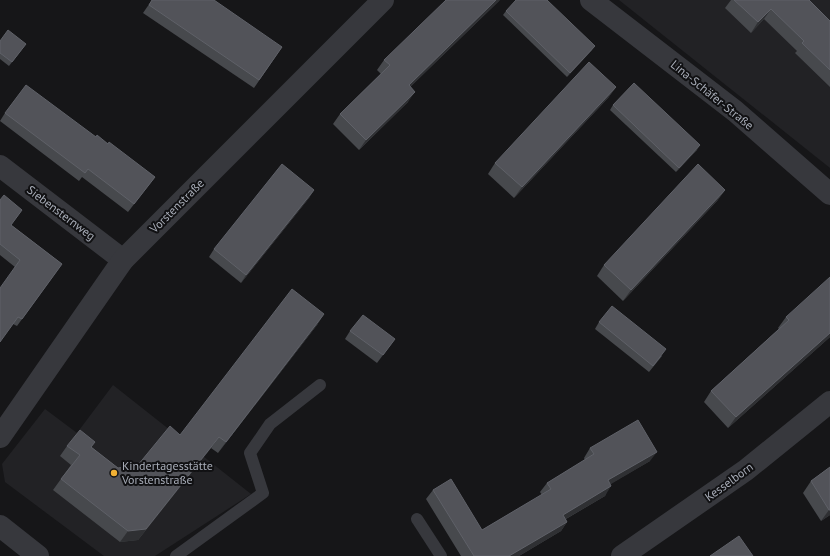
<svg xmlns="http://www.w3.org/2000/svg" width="830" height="556" font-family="'PT Sans',sans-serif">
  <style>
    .built { fill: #222225 }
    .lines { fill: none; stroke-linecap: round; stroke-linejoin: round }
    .service { stroke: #37383d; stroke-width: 12 }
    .minor { stroke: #37383d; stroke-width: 22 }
    .tertiary { stroke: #37383d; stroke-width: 22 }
    .wall { fill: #47494d }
    .shaded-wall { fill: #2f3033 }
    .building { fill: #525359; stroke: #5f6168 }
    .poi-dot { fill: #f2b134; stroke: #111113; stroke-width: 1.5 }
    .labels { text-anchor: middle; stroke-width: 4; stroke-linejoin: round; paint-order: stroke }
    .street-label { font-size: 12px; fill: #a8adb8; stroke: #111113 }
    .poi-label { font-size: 12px; fill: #a8adb8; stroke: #111113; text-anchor: start }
  </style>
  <rect width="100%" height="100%" fill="#161618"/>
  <g class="built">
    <path d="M619,0h211v168z"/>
    <path d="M113,385l138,109 -96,62h-51l-99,-74 -3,-18 43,-55 32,24z"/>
  </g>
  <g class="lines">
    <g class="service">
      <path d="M417,519l24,37"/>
      <path d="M176,556l87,-63 -13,-40 20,-29 50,-39"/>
    </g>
    <g class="minor">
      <path d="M591,0l144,111 95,83"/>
      <path d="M0,166l123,94"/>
      <path d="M0,437l123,-177 260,-260"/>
    </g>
    <g class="tertiary">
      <path d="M0,526l38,30"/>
      <path d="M622,556l124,-86 84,-68"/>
    </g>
  </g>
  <g class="wall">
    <path d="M152,0l130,47 -28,41 -111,-75z"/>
    <path d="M500,0l-89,86 -3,16 -49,48 -26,-26 7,-10 41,-40 -4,-4 7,-10z"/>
    <path d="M731,0h78l21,21v66l-35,-34 2,-2 -33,-32 -13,14 -26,-25z"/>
    <path d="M506,11l86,39 -25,27 -64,-62z"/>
    <path d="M0,41l26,3 -17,22 -9,-7z"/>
    <path d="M616,87l-8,11 -94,100 -26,-24 7,-11z"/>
    <path d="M613,105l84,45 -21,22 -66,-62z"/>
    <path d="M5,113l91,24 12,7 47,33 -27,35 -46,-35 -3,4 -79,-60z"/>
    <path d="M314,190l-5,8 -68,85 -32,-26 5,-8z"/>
    <path d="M725,190l-8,11 -94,100 -26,-25 7,-11z"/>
    <path d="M0,200l22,10 -11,15 51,39 -45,62 -4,-2 2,-57 -15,-12z"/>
    <path d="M324,314l-7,11 -99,128 -7,-5 -73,92 -18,2 -67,-52 18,-25 -11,-9 7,-10 28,-4 -4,5 27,21 20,-3 42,-30z"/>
    <path d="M786,317l44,20 -102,91 -24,-26 7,-11 68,-62 -1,-1z"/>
    <path d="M599,322l63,34 -13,16 -54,-43z"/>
    <path d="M350,331l45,8 -18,24 -32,-24z"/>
    <path d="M590,448l60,13 -40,23 -5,12 -39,23 1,3 -6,9 -42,25h-58l-35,-57 7,-9 49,40 60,-35 -2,-3 7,-9 38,-23 -1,-2z"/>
    <path d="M830,467v48l-9,6 -18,-28 8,-12z"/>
  </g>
  <g class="shaded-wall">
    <path d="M496,0h4l-98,95 7,-10z"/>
    <path d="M771,9l-7,10 -13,14 7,-11z"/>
    <path d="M595,46l-3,4 -25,27 3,-4z"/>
    <path d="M616,87l-8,11 -94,100 8,-11z"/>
    <path d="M415,92l-7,10 -49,48 7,-10z"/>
    <path d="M700,145l-3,5 -21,22 3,-4z"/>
    <path d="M314,190l-5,8 -68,85 5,-8z"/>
    <path d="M725,190l-8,11 -94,100 8,-11z"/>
    <path d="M324,314l-7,11 -99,128 8,-11z"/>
    <path d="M830,333v4l-102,91 8,-11z"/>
    <path d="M219,437l-8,11 -73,92 -18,2 8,-11z"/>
    <path d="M657,452l-7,9 -49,29 7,-10z"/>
    <path d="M611,486l-6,10 -48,28 6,-9z"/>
    <path d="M829,510h1v5l-9,6z"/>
    <path d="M567,522l-6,9 -42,25h-10z"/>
  </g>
  <g class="building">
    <path d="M152,0h62l68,47 -23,33 -110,-75z"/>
    <path d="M446,0h50l-87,85 6,7 -49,48 -26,-26 50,-49 -6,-5z"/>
    <path d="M516,0h31l48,46 -25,27 -64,-62z"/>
    <path d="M734,0h75l21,21v49l-28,-27 2,-2 -33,-32 -13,13z"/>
    <path d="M8,30l18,14 -14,18 -12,-9v-12z"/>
    <path d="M589,62l27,25 -94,100 -27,-24z"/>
    <path d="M634,83l66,62 -21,23 -66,-63z"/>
    <path d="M26,85l70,52 1,-2 11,9 1,-2 46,35 -21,27 -46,-35 -3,4 -80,-60z"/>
    <path d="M282,164l32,26 -68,85 -32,-26z"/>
    <path d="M698,164l27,26 -94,100 -27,-25z"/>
    <path d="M4,195l18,15 -11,15 51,39 -40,55 -4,-2 -18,25v-54l20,-28 -20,-16v-44z"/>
    <path d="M830,277v56l-94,84 -25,-26 78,-71 -3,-3z"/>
    <path d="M292,289l32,25 -98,128 -7,-5 -73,92 -18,2 -67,-52 19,-24 -13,-9 13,-16 15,12 -4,5 27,21 20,-3 32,-39 10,9z"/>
    <path d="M612,306l54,43 -13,17 -54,-44z"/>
    <path d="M363,315l32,24 -12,16 -33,-24z"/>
    <path d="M638,420l19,32 -49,28 3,6 -48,29 4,7 -58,34h-35l-41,-66 18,-11 31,51 69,-41 -4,-6 47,-29 -4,-6z"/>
    <path d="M830,467v43h-1l-18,-29z"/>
    <path d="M739,536l14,20h-43z"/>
  </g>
  <circle class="poi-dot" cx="114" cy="473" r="4"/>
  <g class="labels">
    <g class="street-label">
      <text transform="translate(712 95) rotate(39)" y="4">Lina-Schäfer-Straße</text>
      <text transform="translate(177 206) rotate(-45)" y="4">Vorstenstraße</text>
      <text transform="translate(61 213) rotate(37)" y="4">Siebensternweg</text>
      <text transform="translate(729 482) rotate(-36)" y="4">Kesselborn</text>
    </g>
    <g class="poi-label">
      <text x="122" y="470">Kindertagesstätte<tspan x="122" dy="14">Vorstenstraße</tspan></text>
    </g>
  </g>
</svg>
